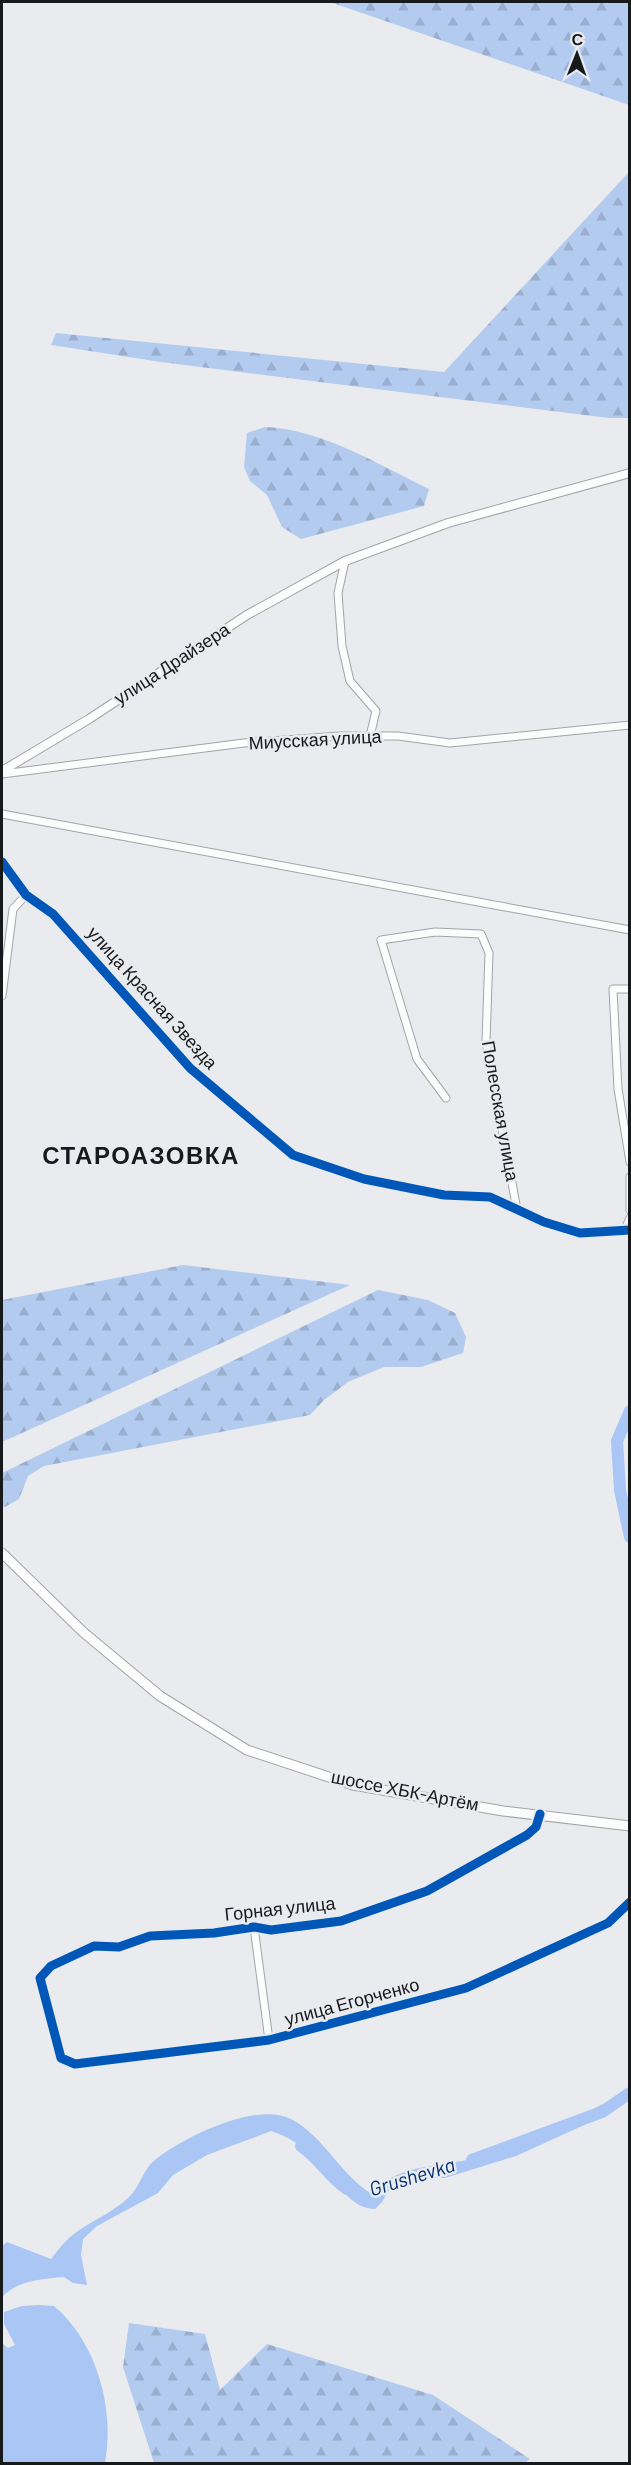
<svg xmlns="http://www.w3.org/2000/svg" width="631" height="2465" font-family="Barlow,sans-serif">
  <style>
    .forest { fill: url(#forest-firs) }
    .water { fill: #a9c6f5 }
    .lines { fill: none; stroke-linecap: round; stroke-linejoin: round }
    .river { stroke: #a9c6f5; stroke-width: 12 }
    .minor-casing { stroke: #a3a4a6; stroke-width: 9 }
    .tertiary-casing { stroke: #a3a4a6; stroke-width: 10 }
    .secondary-casing { stroke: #a3a4a6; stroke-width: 11 }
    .minor { stroke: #fcfcfc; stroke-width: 7 }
    .tertiary { stroke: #fcfcfc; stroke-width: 8 }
    .secondary { stroke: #fcfcfc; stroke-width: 9 }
    .cycleway-casing { stroke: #e8ebef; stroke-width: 13 }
    .cycleway { stroke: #0057b8; stroke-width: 9 }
    .labels { text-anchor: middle; stroke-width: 5; stroke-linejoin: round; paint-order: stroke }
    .street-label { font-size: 18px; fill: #18191a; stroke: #e8ebef }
    .water-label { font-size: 20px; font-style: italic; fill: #012c71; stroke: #e8ebef }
    .district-label { font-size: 24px; font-weight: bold; letter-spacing: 1.5px; fill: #18191a; stroke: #e8ebef }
  </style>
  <defs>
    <pattern id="forest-firs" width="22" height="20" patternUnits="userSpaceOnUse" patternTransform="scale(1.5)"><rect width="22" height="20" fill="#b4cbf0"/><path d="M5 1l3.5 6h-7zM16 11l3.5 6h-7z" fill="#9aaecd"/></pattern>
  </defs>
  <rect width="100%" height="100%" fill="#e9ebee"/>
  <g class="forest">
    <path d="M330,2h299v103z"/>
    <path d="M629,172v246h-20l-448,-56 -110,-17 5,-12 388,39z"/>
    <path d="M265,427c57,2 114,38 164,62l-5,17 -123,33 -19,-12 -15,-32 -17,-14 -6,-14 3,-34z"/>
    <path d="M183,1265l167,20 -348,157v-142z"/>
    <path d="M378,1290l50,10 27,13 11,24 -3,16 -42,14h-37l-36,15 -24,18 -14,15 -266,51 -16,10 -9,23 -14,8 -3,-1v-33z"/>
    <path d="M129,2323l76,11 15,56 47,-46 166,51 97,64 -6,5 -370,-1 -31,-96z"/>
  </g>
  <g class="water">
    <path d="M602,2104v8l-20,14 -66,30 -71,22h-27l-26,7 -10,17 -7,7c-29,0 -43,-38 -63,-55 -12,-10 -26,-18 -41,-23l-64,24 -34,20 -15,18 -61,33 -14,13 -2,16 6,30 -14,-2 -9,-6c-22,2 -46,3 -62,20v-51l5,-4 44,17c5,-6 11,-15 18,-21 18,-16 43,-24 60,-41 11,-10 14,-28 26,-37 28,-23 102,-59 136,-41 34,18 49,56 81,75 24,-32 77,-27 112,-38 41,-13 83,-27 118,-52z"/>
    <path d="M39,2305l15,1c43,36 61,104 51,157h-103v-120l6,5 7,-3 -11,-21v-12l18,-6z"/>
  </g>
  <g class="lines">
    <g class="river">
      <path d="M630,1411l-13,30 3,49 10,47"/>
      <path d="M301,2146c18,12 28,31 46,43"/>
      <path d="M472,2160l130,-48 28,-19"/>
    </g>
    <g class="minor-casing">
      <g id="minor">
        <path d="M345,561l-7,32 4,53 8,35 26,30 -6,25"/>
        <path d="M2,774l242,-31 95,-7h59l52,7 180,-18"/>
        <path d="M2,814l628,116"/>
        <path d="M2,862l24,33 27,19 137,154 103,87 71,24 80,16 46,2 54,25 36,11 50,-3"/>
        <path d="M630,989h-17l5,100 12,73"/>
        <path d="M2,996l11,-87 13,-14"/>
        <path d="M446,1098l-29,-39 -36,-119 54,-8 46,2 8,19 -3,89 31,168"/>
        <path d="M630,1177v33"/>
        <path d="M625,1229l5,-11"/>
        <path d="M540,1814l-4,13 -9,8 -100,56 -86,30 -70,9 -17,-3 -40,6 -64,3 -31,11 -25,-1 -43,20 -11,12 21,80 14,6 194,-24 197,-52 142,-65 22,-21"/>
        <path d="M254,1927l15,113"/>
      </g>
    </g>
    <g class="tertiary-casing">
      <path id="tertiary" d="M2,771l87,-52 158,-104 98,-54 103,-38 182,-50"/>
    </g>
    <g class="secondary-casing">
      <path id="secondary" d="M2,1553l81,79 77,64 87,54 106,35 150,26 127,15"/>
    </g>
    <use href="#minor" class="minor"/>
    <use href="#tertiary" class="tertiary"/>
    <use href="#secondary" class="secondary"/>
    <g class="cycleway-casing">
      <g id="cycleway">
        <path d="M2,862l24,33 27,19 137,154 103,87 71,24 80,16 46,2 54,25 36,11 50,-3"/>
        <path d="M540,1814l-4,13 -9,8 -100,56 -86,30 -70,9 -17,-3 -40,6 -64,3 -31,11 -25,-1 -43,20 -11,12 21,80 14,6 194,-24 197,-52 142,-65 22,-21"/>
      </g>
    </g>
    <use href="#cycleway" class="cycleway"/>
  </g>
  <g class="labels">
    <g class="street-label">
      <text transform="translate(172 664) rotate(-33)" y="6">улица Драйзера</text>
      <text transform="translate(315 740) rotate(-3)" y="6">Миусская улица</text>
      <text transform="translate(152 998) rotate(48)" y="6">улица Красная Звезда</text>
      <text transform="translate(500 1111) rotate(80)" y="6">Полесская улица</text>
      <text transform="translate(405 1791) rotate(11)" y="6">шоссе ХБК-Артём</text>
      <text transform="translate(280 1909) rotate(-6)" y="6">Горная улица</text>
      <text transform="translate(352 2002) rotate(-15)" y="6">улица Егорченко</text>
    </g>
    <g class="water-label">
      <text transform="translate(412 2177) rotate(-17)" y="7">Grushevka</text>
    </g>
    <g class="district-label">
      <text x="141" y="1164">СТАРОАЗОВКА</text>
    </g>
  </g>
  <rect width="631" height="2465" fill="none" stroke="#18191a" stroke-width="6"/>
  <g transform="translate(577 54) rotate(1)" stroke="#e8ebef" stroke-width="4.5" paint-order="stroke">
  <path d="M0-4.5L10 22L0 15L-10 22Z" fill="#18191a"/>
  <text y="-9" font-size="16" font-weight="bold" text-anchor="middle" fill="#18191a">С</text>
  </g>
</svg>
